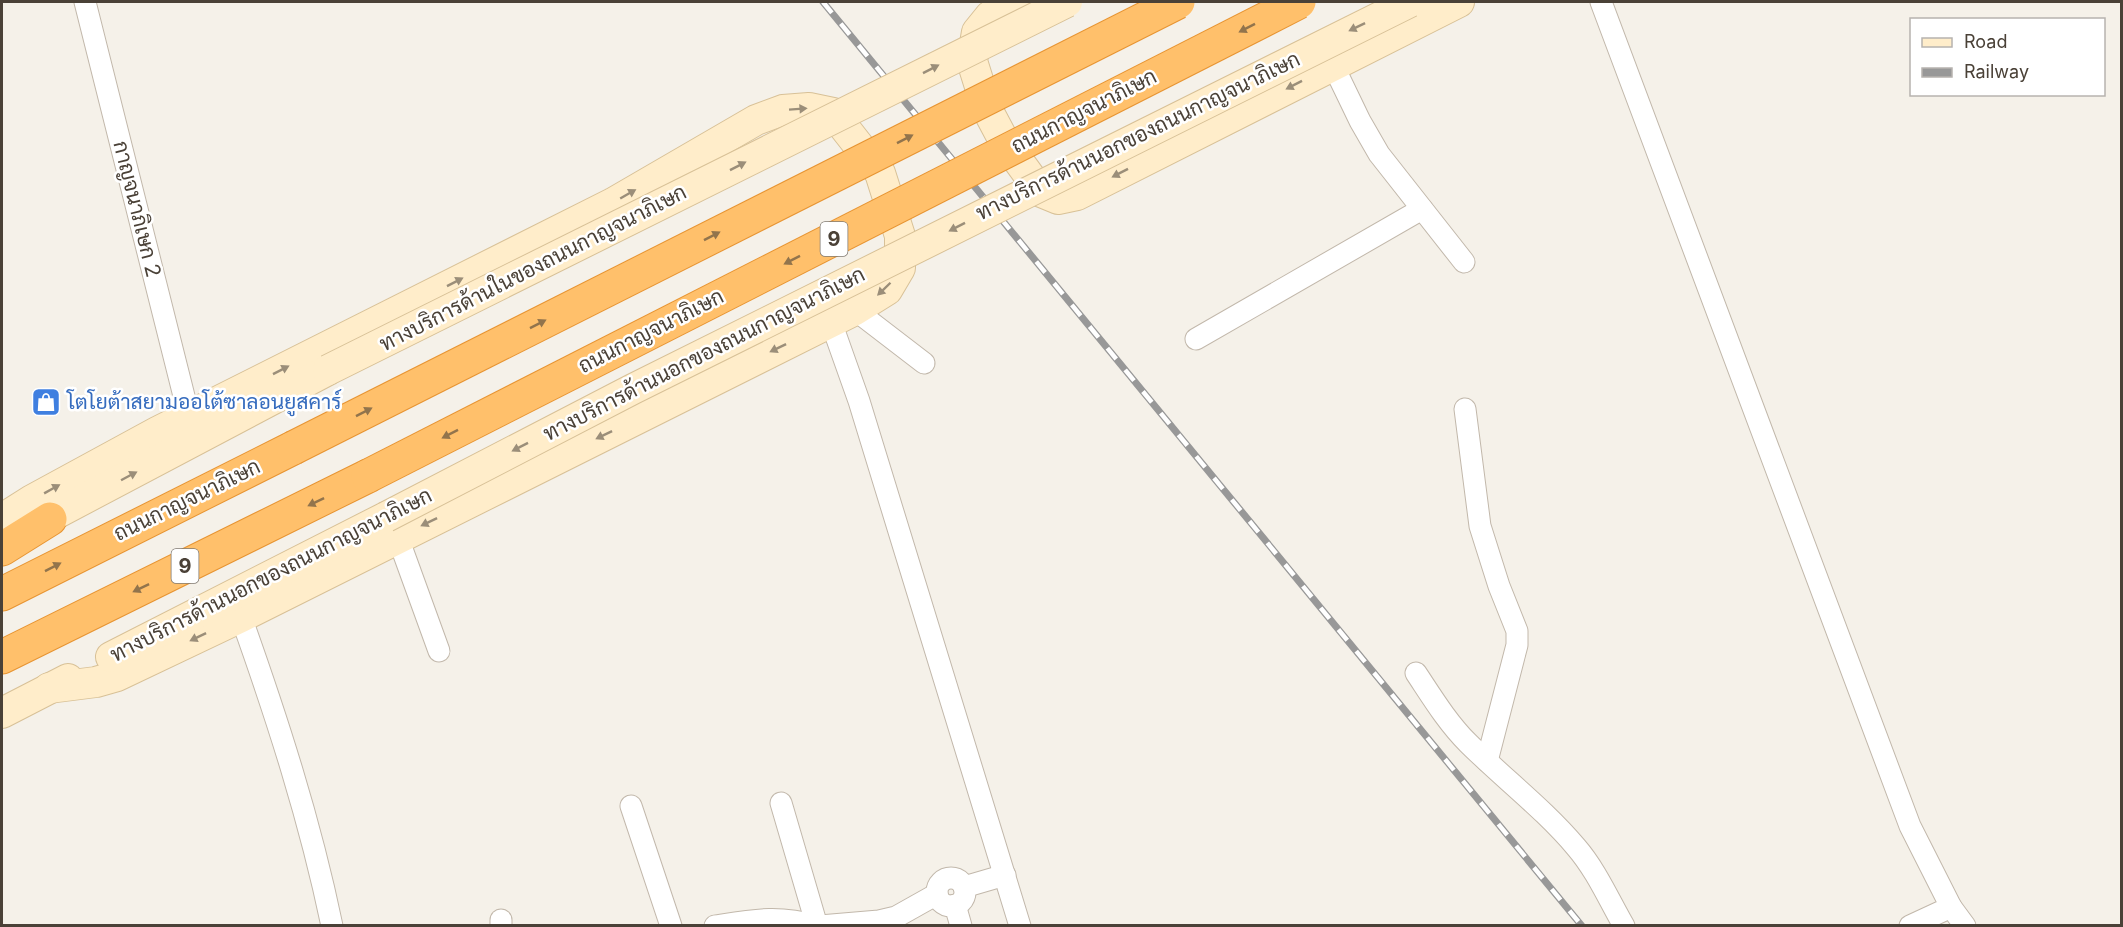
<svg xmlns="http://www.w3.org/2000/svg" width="2123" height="927" font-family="Inter,Sarabun,sans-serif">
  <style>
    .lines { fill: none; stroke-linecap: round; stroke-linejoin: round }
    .street-casing { stroke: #c2b8ab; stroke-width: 23 }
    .secondary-casing { stroke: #d8c197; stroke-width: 32 }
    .highway-casing { stroke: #e79432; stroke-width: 35 }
    .street { stroke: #fff; stroke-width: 21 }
    .secondary { stroke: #ffedca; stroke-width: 30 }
    .highway { stroke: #ffc06b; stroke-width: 33 }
    .rail-casing { stroke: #989898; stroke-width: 7 }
    .rail { stroke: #fff; stroke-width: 4.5; stroke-dasharray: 14; stroke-linecap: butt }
    .secondary-bridge-casing { stroke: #d8c197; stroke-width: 32; stroke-linecap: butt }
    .highway-bridge-casing { stroke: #e79432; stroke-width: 35; stroke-linecap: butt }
    .secondary-bridge { stroke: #ffedca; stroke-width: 30 }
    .highway-bridge { stroke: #ffc06b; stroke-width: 33 }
    .oneway { fill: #9b8e79 }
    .oneway2 { fill: #92744c }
    .labels { text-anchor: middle; stroke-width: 5; stroke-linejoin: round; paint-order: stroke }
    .shield { fill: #fff; stroke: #807a73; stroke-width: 1.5 }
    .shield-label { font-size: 20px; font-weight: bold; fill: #4a4137 }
    .street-label { font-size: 21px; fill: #4a4137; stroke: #fff }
    .shop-label { font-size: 21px; fill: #366cbe; stroke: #fff; text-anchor: start }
  </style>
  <rect width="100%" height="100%" fill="#f5f1e9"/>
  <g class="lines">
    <g class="street-casing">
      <g id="street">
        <path d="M85,2l104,414"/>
        <path d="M1601,2l309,824 41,81 -41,19"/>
        <path d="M1333,65l27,56 19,33 85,108"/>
        <path d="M855,310l69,53"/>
        <path d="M831,322l28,79 161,525"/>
        <path d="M1196,339l226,-130"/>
        <path d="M1465,409l15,117 19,60 18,45v14l-30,116"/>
        <path d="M398,538l41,113"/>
        <path d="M241,617c36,101 69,203 91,309"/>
        <path d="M1416,673c16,24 31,49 52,70 35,35 76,66 108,104 20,23 33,53 48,79"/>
        <path d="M781,803l36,123"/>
        <path d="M631,806l40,120"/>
        <circle cx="951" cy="892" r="14"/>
        <path d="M964,887l41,-12"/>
        <path d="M955,905l6,21"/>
        <path d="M1951,907l14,19"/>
        <path d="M501,920v6"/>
        <path d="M715,926c39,-6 63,-11 102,0"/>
        <path d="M820,926l59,-5 17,-4 41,-23"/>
      </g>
    </g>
    <g class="secondary-casing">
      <g id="secondary">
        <path d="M1014,2l-24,14 -13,16 -5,29 15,48 17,32 37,51 17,7 19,-4 382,-193"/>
        <path d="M2,519l30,-19 125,-68 456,-229 143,-83 27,-10 26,-2 24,5 47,60 20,63v32l-13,22 -32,20 -614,307 -124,59 -21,6 -47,6"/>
        <path d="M29,528l299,-158"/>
        <path d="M111,657l275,-140"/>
        <path d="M2,713l66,-34"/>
      </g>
    </g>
    <g class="highway-casing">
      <g id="highway">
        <path d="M2,549l48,-30"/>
        <path d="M2,594l291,-146"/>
        <path d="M2,657l366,-181"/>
      </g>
    </g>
    <use href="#street" class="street"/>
    <use href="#secondary" class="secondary"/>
    <use href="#highway" class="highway"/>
    <g class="rail-casing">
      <path id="rail" d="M823,2l759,924"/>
    </g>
    <use href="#rail" class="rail"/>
    <g class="secondary-bridge-casing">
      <g id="secondary-bridge">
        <path d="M328,370l739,-368"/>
        <path d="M386,517l247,-128 777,-387"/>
      </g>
    </g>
    <g class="highway-bridge-casing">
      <g id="highway-bridge">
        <path d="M293,448l885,-446"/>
        <path d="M368,476l931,-474"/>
      </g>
    </g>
    <use href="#secondary-bridge" class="secondary-bridge"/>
    <use href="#highway-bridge" class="highway-bridge"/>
  </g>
  <defs><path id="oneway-solid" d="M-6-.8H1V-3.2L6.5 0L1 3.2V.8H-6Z" transform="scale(1.5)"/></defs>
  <g class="oneway">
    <use href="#oneway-solid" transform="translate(1357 27) rotate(154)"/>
    <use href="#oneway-solid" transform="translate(931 69) rotate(-27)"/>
    <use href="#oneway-solid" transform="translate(1294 85) rotate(153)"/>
    <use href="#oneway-solid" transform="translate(798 109) rotate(-4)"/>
    <use href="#oneway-solid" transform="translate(738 166) rotate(-27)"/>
    <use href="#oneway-solid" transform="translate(1120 173) rotate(153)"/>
    <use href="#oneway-solid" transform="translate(628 194) rotate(-30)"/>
    <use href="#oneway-solid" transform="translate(957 227) rotate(153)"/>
    <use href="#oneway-solid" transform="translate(455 282) rotate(-27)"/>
    <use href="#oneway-solid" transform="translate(884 289) rotate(136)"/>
    <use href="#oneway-solid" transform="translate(778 348) rotate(154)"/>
    <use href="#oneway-solid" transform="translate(281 370) rotate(-27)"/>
    <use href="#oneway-solid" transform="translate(604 435) rotate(154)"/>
    <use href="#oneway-solid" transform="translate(520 447) rotate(153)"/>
    <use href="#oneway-solid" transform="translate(129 476) rotate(-28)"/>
    <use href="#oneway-solid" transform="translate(52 489) rotate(-29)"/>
    <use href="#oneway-solid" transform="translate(429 522) rotate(154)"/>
    <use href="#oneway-solid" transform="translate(198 637) rotate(154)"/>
  </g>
  <g class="oneway2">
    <use href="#oneway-solid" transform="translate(1247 28) rotate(153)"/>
    <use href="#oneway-solid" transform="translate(905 139) rotate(-27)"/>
    <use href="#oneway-solid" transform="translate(712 236) rotate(-27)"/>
    <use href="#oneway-solid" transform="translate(792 260) rotate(153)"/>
    <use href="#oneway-solid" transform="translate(538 324) rotate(-27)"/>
    <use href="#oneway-solid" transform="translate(364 412) rotate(-27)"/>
    <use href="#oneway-solid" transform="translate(450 434) rotate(153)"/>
    <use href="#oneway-solid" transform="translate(316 502) rotate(154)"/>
    <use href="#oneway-solid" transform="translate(53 567) rotate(-27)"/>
    <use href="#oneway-solid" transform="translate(141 588) rotate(154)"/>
  </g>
  <defs>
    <g id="shop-square" transform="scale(1.5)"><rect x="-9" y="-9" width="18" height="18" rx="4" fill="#3f7fe0" stroke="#fff"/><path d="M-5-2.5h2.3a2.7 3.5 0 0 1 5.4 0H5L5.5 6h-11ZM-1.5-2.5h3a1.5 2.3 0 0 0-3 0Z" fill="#fff"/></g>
  </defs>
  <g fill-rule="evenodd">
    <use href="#shop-square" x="46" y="402"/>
  </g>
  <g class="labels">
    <g class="shield">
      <rect x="820.5" y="222" width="27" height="34" rx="4.5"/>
      <rect x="171.5" y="549" width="27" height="34" rx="4.5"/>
    </g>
    <g class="shield-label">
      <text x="834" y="246">9</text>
      <text x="185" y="573">9</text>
    </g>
    <g class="street-label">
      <text transform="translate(1084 111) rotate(-27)" y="7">ถนนกาญจนาภิเษก</text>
      <text transform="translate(1138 136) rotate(-26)" y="7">ทางบริการด้านนอกของถนนกาญจนาภิเษก</text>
      <text transform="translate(137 209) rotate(76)" y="7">กาญจนาภิเษก 2</text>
      <text transform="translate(533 268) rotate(-27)" y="7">ทางบริการด้านในของถนนกาญจนาภิเษก</text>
      <text transform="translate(651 331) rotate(-27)" y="7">ถนนกาญจนาภิเษก</text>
      <text transform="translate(704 354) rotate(-27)" y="7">ทางบริการด้านนอกของถนนกาญจนาภิเษก</text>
      <text transform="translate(187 500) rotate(-26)" y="7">ถนนกาญจนาภิเษก</text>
      <text transform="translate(271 575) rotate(-27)" y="7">ทางบริการด้านนอกของถนนกาญจนาภิเษก</text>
    </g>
    <g class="shop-label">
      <text x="67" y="409">โตโยต้าสยามออโต้ซาลอนยูสคาร์</text>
    </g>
  </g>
  <rect width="2123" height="927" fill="none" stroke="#4a4137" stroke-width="6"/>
  <rect x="1910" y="18" width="195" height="78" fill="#ffffff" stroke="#b7b3af" stroke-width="1.5"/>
  <rect x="1922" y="38" width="30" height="9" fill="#ffedca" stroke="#b7b3af" stroke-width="1.5"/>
  <text x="1964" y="48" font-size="18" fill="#4a4137">Road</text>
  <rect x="1922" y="68" width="30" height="9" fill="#989898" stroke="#b7b3af" stroke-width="1.5"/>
  <text x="1964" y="78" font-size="18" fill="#4a4137">Railway</text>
</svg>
